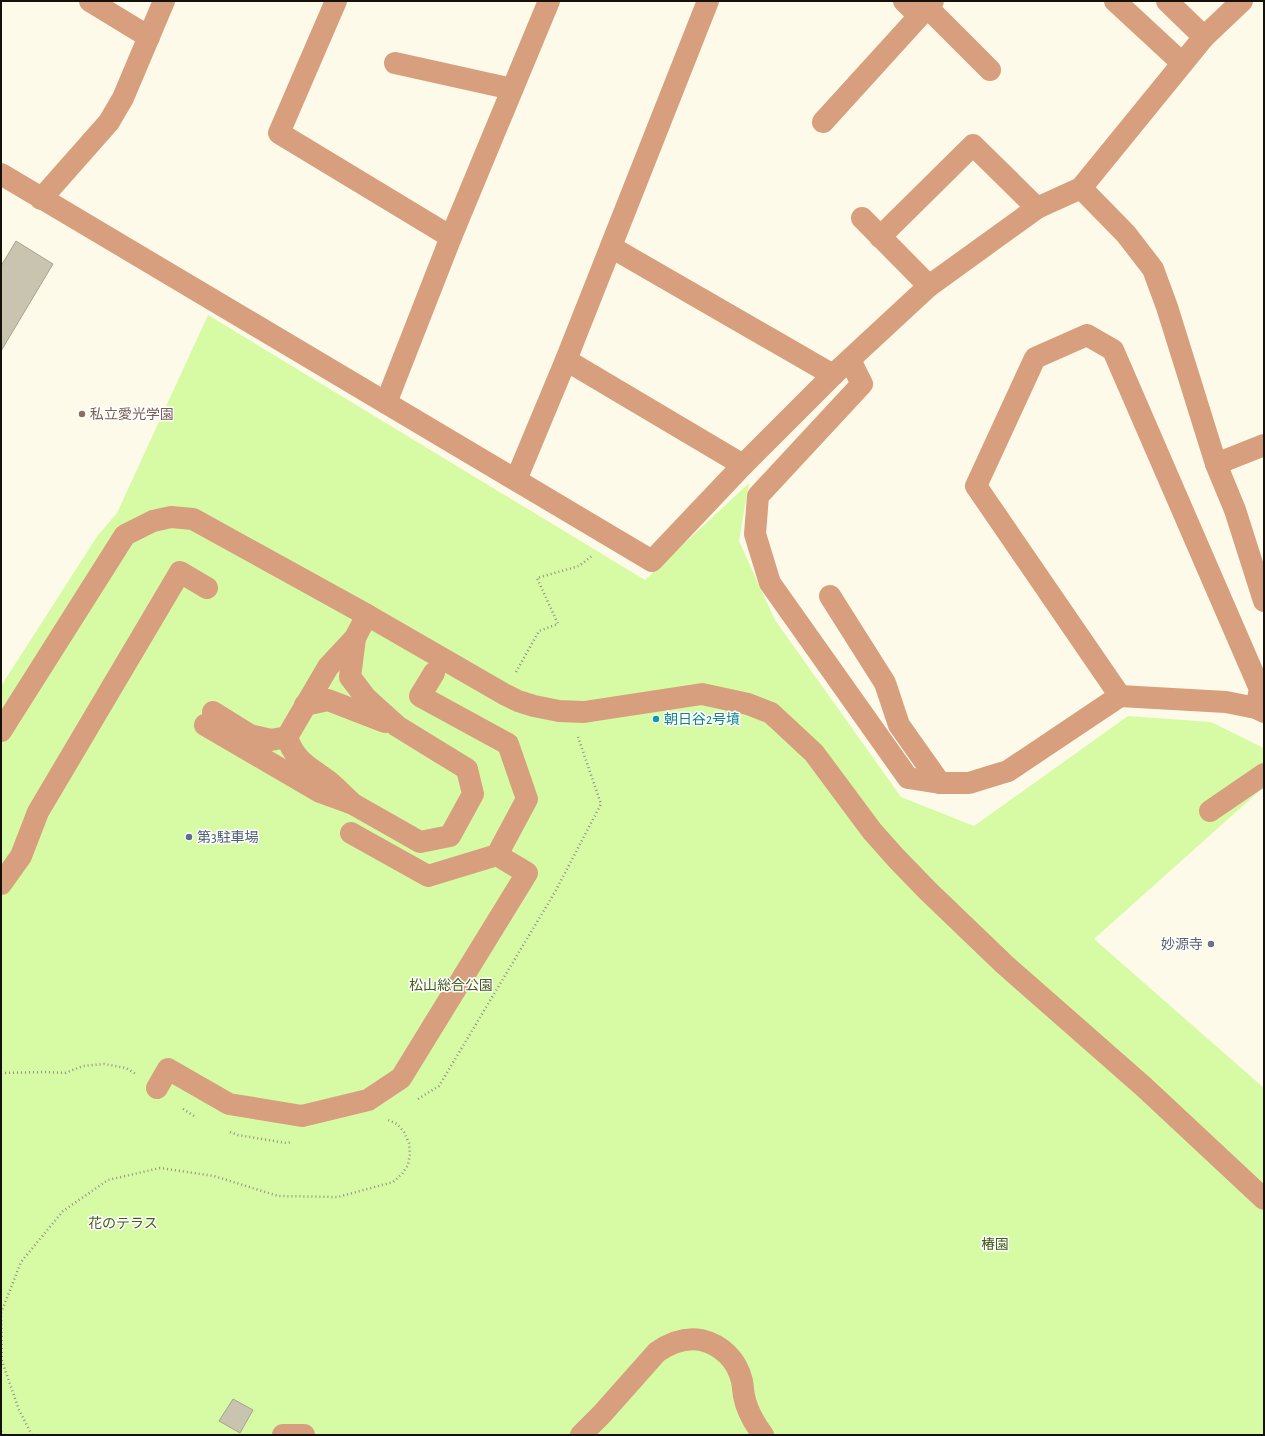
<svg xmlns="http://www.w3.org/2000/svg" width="1265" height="1436" font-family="'Alegreya Sans','Noto Sans JP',sans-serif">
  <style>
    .green { fill: #d7fba5 }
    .building { fill: #c9c4af; stroke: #a8a38f }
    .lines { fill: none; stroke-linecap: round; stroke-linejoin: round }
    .path { stroke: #939083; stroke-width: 2.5; stroke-dasharray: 1 3; stroke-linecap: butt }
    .minor { stroke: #d79f7d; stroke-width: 22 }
    .education-dot { fill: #8d6e63; stroke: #fff; stroke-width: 1.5 }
    .culture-dot { fill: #0f9aa8; stroke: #fff; stroke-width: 1.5 }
    .service-dot { fill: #5c6f8a; stroke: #fff; stroke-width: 1.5 }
    .worship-dot { fill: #6b7280; stroke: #fff; stroke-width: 1.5 }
    .labels { text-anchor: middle; stroke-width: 3; stroke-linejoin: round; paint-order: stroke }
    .education-label { font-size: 14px; fill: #785e54; stroke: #fff; text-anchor: start }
    .culture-label { font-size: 14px; fill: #0d838f; stroke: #fff; text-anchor: start }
    .service-label { font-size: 14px; fill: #4e5e75; stroke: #fff; text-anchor: start }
    .worship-label { font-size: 14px; fill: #5b616d; stroke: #fff; text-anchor: end }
    .park-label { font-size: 14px; fill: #455b1e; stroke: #fff }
  </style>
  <rect width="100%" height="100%" fill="#fefae9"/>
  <path class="green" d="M208,315l437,265 104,-97 -10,58 36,79 126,177 73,29 154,-110 83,6 53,26v39l-170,152 170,149v347h-1263v-749l97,-151 19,-22z"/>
  <g class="building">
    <path d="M16,241l37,23 -52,87v-85z"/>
    <path d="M233,1399l20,11 -13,23 -21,-12z"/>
  </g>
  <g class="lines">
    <g class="path">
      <path d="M516,672l23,-41 19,-7 -21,-46 42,-12 14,-11"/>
      <path d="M1,1073l43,-1 21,1 18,-7 21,-2 22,4 10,6"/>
      <path d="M418,1099l21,-13 116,-194 46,-88 -23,-67"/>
      <path d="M183,1109l11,7"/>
      <path d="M230,1132l8,3 48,8 6,-1"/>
      <path d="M1,1432l4,3"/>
      <path d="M32,1435l-13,-25 -17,-49 -1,-48 20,-51 42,-51 45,-31 52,-12 54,8 64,20 60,1 55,-15 9,-8 6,-9 2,-11 -1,-11 -5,-11 -7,-8 -11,-5"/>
    </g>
    <g class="minor">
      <path d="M90,1l59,36"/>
      <path d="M336,1l-57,132 172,104"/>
      <path d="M904,1l15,15"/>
      <path d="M1115,1l67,62"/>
      <path d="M1167,1l37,36"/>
      <path d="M927,7l63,63"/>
      <path d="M395,63l117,26"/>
      <path d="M823,122l110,-121"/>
      <path d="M1,174l651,387 91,-96 90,-90 96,-89 108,-78 44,-20 123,-151 38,-36"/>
      <path d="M1081,188l45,46 27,35 14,38 49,157 19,46 29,91"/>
      <path d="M41,199l68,-77 14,-24 41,-97"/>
      <path d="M862,218l67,68"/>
      <path d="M880,237l93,-92 64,63"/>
      <path d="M611,247l222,128"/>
      <path d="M566,360l177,105"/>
      <path d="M850,360l12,24 -104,112 -3,38 15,49 138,195 32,5h29l39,-12 112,-75 106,6 30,6 8,4"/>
      <path d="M386,403l65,-166 98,-236"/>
      <path d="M1216,464l48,-19"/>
      <path d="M516,480l50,-120 142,-359"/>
      <path d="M830,596l55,87 14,42 41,58"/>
      <path d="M1120,696l-144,-210 59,-128 52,-23 26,15 147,339 -4,19"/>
      <path d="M305,705l23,-5 57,22"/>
      <path d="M213,712l37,23 21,5 16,-3"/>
      <path d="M205,725l115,67 33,12 67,38 30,-6 23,-42 -6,-25 -70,-43 -31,-28 -16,-21 5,-39"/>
      <path d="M1,731l124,-196 28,-14 18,-4 22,2 174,96"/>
      <path d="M353,804c-9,-8 -17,-17 -26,-24 -19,-14 -32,-19 -40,-43l41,-70 27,-29 12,-23 137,79 14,7 16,5 25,5 25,1 118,-18 46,10 23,9 43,40 58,78 24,27 32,33 76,73 140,123 120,112"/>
      <path d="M1210,811l54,-37"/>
      <path d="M351,833l77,43 69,-21 30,-56 -19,-55 -88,-48 14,-23"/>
      <path d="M1,884l20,-28 17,-44 142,-240 27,16"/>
      <path d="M157,1088l11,-19 61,35 73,12 66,-16 33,-22 126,-205 -30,-18"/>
      <path d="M283,1435h21"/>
      <path d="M581,1435l21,-21 55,-62c13,-9 28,-15 44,-12 21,5 36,20 41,41 1,5 1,10 2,15 3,15 10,27 19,39"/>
    </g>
  </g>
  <circle class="education-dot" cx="82" cy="414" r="4"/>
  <circle class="culture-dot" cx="656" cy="719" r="4"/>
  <circle class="service-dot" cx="189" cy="837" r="4"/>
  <circle class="worship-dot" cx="1211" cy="944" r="4"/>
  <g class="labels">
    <g class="education-label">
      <text x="90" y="419">私立愛光学園</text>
    </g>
    <g class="culture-label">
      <text x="664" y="724">朝日谷2号墳</text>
    </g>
    <g class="service-label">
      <text x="197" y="842">第3駐車場</text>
    </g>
    <g class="worship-label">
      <text x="1203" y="949">妙源寺</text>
    </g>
    <g class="park-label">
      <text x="451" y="990">松山総合公園</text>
      <text x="123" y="1228">花のテラス</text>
      <text x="995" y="1249">椿園</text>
    </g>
  </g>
  <rect width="1265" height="1436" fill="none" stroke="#13110a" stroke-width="4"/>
</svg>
